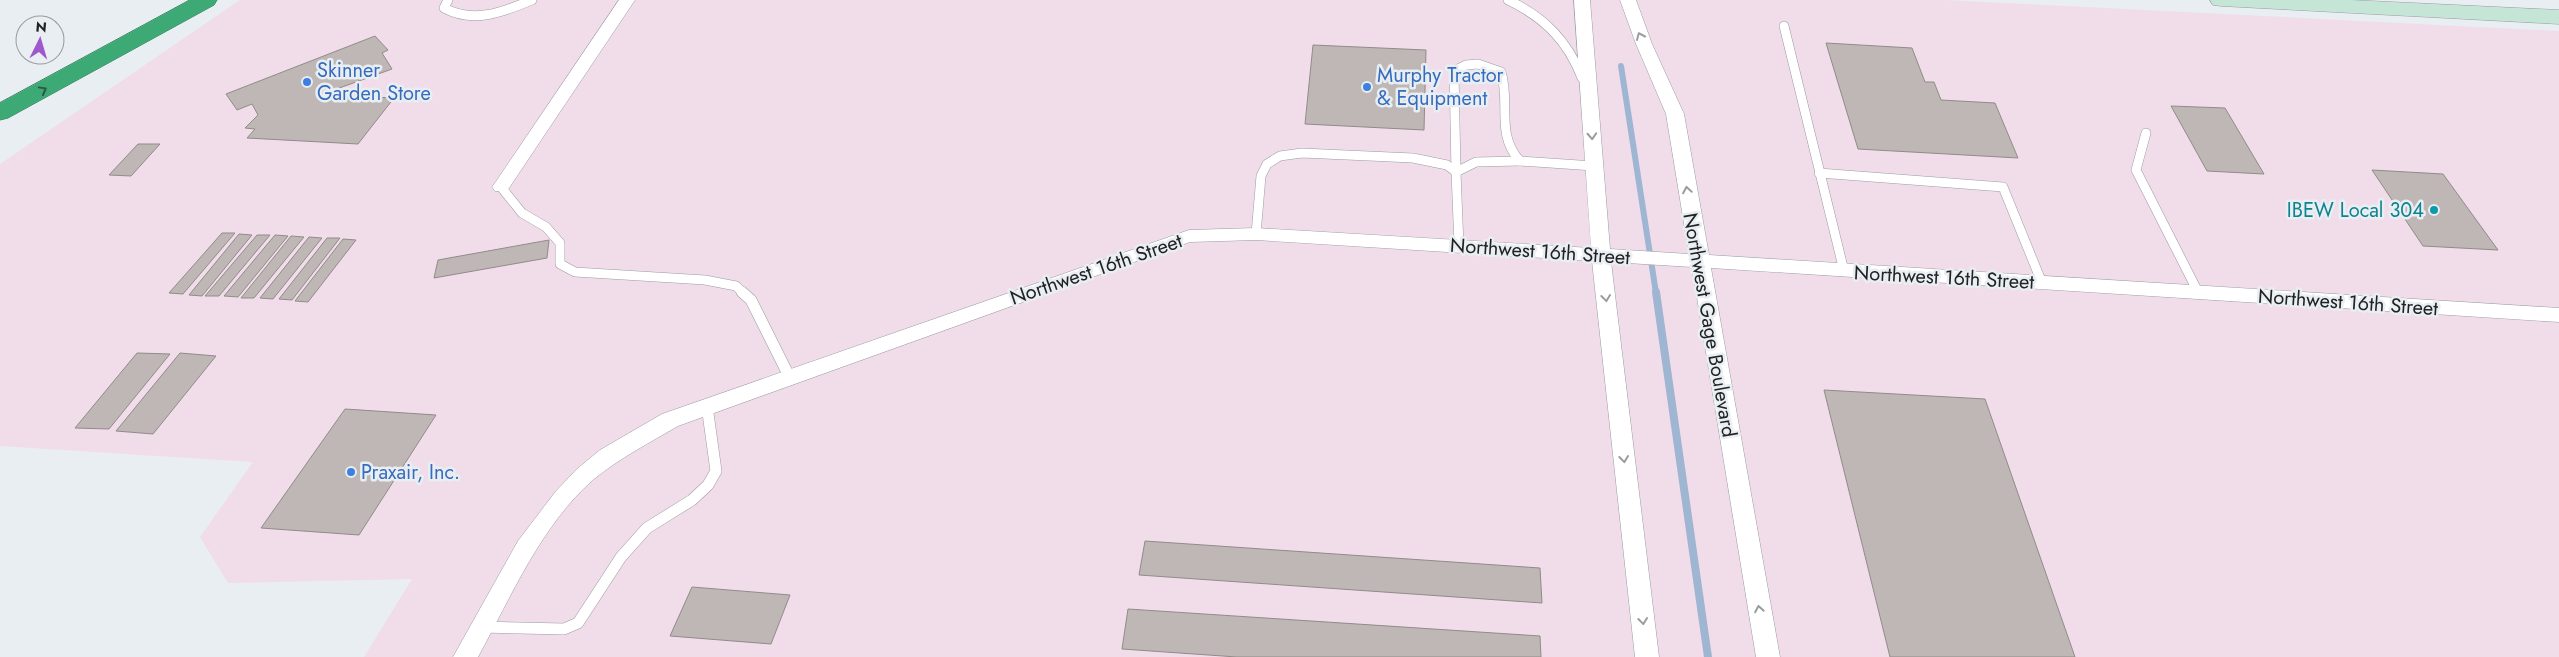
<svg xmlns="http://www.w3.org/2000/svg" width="2559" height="657" font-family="Jost,sans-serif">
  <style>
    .industrial { fill: #f1dcea }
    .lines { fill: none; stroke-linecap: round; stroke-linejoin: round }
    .stream-far1 { stroke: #9fb6d2; stroke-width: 6 }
    .stream { stroke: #9fb6d2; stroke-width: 8 }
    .building { fill: #beb7b5; stroke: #918b89 }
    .service-far1-casing { stroke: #999da1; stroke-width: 10 }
    .service-casing { stroke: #999da1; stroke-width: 12 }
    .minor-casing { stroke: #999da1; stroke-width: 1 }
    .secondary-casing { stroke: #999da1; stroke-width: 1 }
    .motorway-casing { stroke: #337a59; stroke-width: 1 }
    .service-far1 { stroke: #fff; stroke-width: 9 }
    .service { stroke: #fff; stroke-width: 11 }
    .minor { fill: #fff; fill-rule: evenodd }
    .secondary { fill: #c5e6d6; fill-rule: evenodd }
    .motorway { fill: #3daa76; fill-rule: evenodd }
    .oneway { stroke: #9b9c9c }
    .oneway2 { stroke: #2c5845 }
    .shop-dot { fill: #3f7fe0; stroke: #e9eef2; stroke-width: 2 }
    .culture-dot { fill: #0f9aa8; stroke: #e9eef2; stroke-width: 2 }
    .labels { text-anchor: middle; stroke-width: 5; stroke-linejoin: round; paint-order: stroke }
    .shop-label { font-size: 20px; fill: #366cbe; stroke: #e9eef2; text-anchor: start }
    .culture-label { font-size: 20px; fill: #0d838f; stroke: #e9eef2; text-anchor: end }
    .street-label { font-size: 20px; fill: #202224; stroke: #e9eef2 }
  </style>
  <rect width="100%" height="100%" fill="#e9eef2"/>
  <path class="industrial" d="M240,0h1706l613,31v626h-2195l48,-78 -184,4 -28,-46 53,-75 -253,-16v-282z"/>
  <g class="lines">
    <path class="stream-far1" d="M1621,66l35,227"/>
    <path class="stream" d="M1656,292l52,365"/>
  </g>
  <g class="building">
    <path d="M375,36l13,14 -6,3 10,16 -72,26 74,3 -36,46 -111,-6 8,-9 -10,-1 13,-13 -6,-11 -15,6 -11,-16z"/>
    <path d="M1826,43l86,5 13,34h9l7,18 54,3 23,55 -160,-9z"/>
    <path d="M1313,45l113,5 -2,80 -119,-6z"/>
    <path d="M2171,106l54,2 39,66 -57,-3z"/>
    <path d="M138,144h22l-29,32 -22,-1z"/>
    <path d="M2372,170l71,4 55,76 -75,-4z"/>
    <path d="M222,233h13l-52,61 -14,-1z"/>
    <path d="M239,234l13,1 -50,61 -13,-1z"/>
    <path d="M257,235h13l-51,61h-14z"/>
    <path d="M275,235l13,1 -50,61 -14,-1z"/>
    <path d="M291,236l13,1 -50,61h-13z"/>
    <path d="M309,237l13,1 -49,61 -13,-1z"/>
    <path d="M327,238h13l-48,62 -13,-1z"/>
    <path d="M343,239l13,1 -48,62 -13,-1z"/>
    <path d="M549,240l-2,18 -113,20 4,-18z"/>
    <path d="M137,353l33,1 -61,75 -34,-1z"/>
    <path d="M180,353l36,3 -63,78 -37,-3z"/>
    <path d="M1824,390l161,9 90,258h-185z"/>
    <path d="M345,409l91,6 -77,120 -98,-7z"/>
    <path d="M1145,541l395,27 2,35 -403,-28z"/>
    <path d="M692,587l98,8 -19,49 -101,-8z"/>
    <path d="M1128,609l412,27 1,21h-304l-115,-8z"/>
  </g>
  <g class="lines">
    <g class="service-far1-casing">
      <g id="service-far1">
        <path d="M448,0l-4,8c30,16 59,4 88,-8"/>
        <path d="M1508,0c36,17 60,41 74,78"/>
        <path d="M1784,26l60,245"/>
        <path d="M1478,64l23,8c10,31 -6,62 19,89l-44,1 -20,10 -2,-101 12,-6z"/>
        <path d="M2146,133l-10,37 62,122"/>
        <path d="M1520,161l74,5"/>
        <path d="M1819,173l184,14 39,96"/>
        <path d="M501,187l21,26 24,14 14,16v21l15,8 130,8 31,6 7,7"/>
        <path d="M1256,234l5,-58 6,-12 13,-8 22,-3 111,5 34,7 9,7 3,74"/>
      </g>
    </g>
    <g class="service-casing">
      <g id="service">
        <path d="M742,292l9,8 38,76"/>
        <path d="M482,627l82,2 14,-6 43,-66 26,-29 45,-28 16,-15 8,-14 -9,-65"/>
      </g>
    </g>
    <g class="minor-casing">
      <g id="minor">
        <path d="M619,0h16l-128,191h-12l-3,-4 3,-4z"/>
        <path d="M1574,0h16l20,249 79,5 -23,-140 -30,-70 -16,-44h16l16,44 32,70 25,141 850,53v14l-848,-54 69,389h-24l-64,-390 -81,-5 48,395h-24l-43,-396 -336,-21 -66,2 -512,184c-29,17 -58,32 -84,53 -53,46 -83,118 -116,178h-25l65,-116 38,-50 21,-22 23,-19 62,-36 527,-184 67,-2 335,20z"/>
      </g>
    </g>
    <g class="secondary-casing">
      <path id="secondary" d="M2210,0h140l209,10v14l-338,-18 -8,-1z"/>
    </g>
    <g class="motorway-casing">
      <path id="motorway" d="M190,0h27l-3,5 -206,113 -8,2v-17z"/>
    </g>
    <use href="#service-far1" class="service-far1"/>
    <use href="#service" class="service"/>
    <use href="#minor" class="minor"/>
    <use href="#secondary" class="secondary"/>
    <use href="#motorway" class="motorway"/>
  </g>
  <defs><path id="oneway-chevron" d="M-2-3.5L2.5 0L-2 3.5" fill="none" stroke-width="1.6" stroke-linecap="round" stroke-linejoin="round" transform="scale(1.25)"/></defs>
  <g class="oneway">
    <use href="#oneway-chevron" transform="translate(1640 36) rotate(-114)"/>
    <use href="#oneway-chevron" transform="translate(1592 136) rotate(87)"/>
    <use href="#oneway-chevron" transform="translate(1687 190) rotate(-99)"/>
    <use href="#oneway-chevron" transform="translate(1606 298) rotate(83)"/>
    <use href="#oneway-chevron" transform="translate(1624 459) rotate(83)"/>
    <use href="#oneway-chevron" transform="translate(1759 609) rotate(-100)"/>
    <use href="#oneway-chevron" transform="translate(1643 621) rotate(83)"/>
  </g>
  <use class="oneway2" href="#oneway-chevron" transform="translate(43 90) rotate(-29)"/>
  <g class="shop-dot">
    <circle cx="307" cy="82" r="5"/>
    <circle cx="1367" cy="87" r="5"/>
    <circle cx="351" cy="472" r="5"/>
  </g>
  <circle class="culture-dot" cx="2434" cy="210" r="5"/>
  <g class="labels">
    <g class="shop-label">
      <text x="317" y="77">Skinner<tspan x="317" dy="23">Garden Store</tspan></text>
      <text x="1377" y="82">Murphy Tractor<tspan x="1377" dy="23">&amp; Equipment</tspan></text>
      <text x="361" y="479">Praxair, Inc.</text>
    </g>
    <g class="culture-label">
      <text x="2424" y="217">IBEW Local 304</text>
    </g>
    <g class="street-label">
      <text transform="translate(1540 251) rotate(4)" y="7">Northwest 16th Street</text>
      <text transform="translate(1096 269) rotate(-19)" y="7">Northwest 16th Street</text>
      <text transform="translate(1944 277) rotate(3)" y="7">Northwest 16th Street</text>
      <text transform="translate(2348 302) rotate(4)" y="7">Northwest 16th Street</text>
      <text transform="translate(1710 325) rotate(80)" y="7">Northwest Gage Boulevard</text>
    </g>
  </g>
  <g transform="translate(40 40) rotate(5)"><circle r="24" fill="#e9eef2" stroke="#999ca0"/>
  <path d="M0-4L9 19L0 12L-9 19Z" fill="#9e58cc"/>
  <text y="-8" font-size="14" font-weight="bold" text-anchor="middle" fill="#202224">N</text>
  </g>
</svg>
